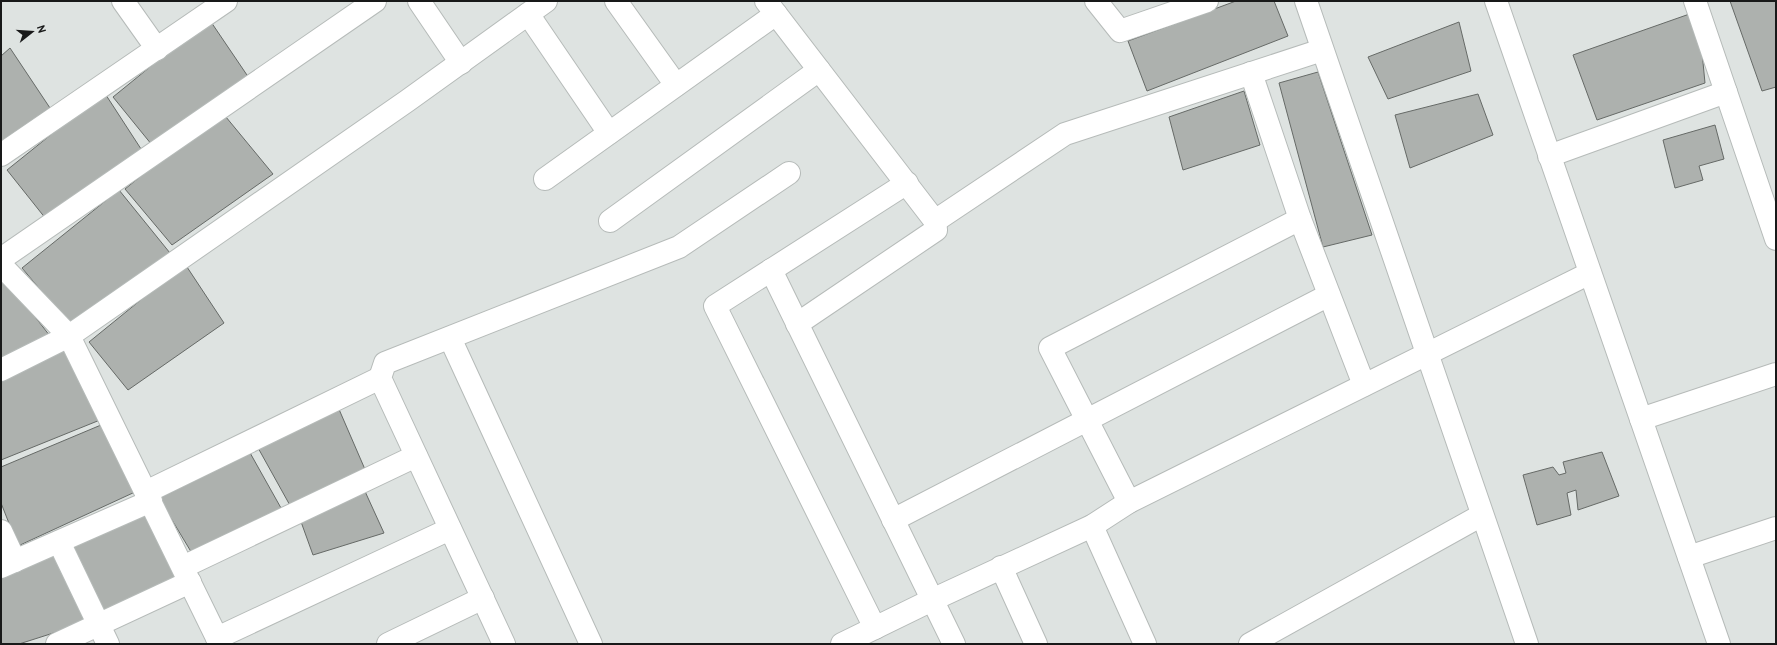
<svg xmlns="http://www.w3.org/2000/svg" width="1777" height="645" font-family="'PT Sans',sans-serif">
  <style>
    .building { fill: #adb1ae; stroke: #666a67 }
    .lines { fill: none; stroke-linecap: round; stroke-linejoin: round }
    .minor-casing { stroke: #b6bbb9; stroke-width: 24 }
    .minor { stroke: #fff; stroke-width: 22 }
  </style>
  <rect width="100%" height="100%" fill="#dee3e1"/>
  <g class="building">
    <path d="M1236,1h38l14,35 -141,55 -19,-50z"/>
    <path d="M1730,1h46v86l-14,4z"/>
    <path d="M1698,11l7,72 -108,37 -24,-65z"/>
    <path d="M209,19l40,59 -97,67 -39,-48z"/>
    <path d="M1459,22l12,49 -83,28 -20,-42z"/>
    <path d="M10,48l40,60 -49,34v-86z"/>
    <path d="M1318,72l54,163 -49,12 -44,-164z"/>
    <path d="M1244,91l16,54 -77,25 -14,-53z"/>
    <path d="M104,92l39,60 -97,67 -39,-49z"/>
    <path d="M1478,94l15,41 -83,33 -15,-53z"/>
    <path d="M221,111l52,63 -101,71 -47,-56z"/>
    <path d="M1715,125l9,34 -25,7 4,14 -28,8 -12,-48z"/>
    <path d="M119,190l51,63 -101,71 -47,-56z"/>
    <path d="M185,264l39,59 -96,67 -39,-48z"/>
    <path d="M7,281l43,55 -49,27v-80z"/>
    <path d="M63,347l37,73 -99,40v-83z"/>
    <path d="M338,407l29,67 -75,35 -35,-63z"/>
    <path d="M101,425l34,67 -117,54 -17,-43v-36z"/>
    <path d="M249,451l32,57 -88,47 -36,-60z"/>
    <path d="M1602,452l17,44 -41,14 -2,-20 -9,3 4,22 -34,10 -14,-50 30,-8 6,8 7,-2 -3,-11z"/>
    <path d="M363,487l21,46 -71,22 -13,-36z"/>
    <path d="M149,512l28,69 -75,35 -34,-68z"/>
    <path d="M54,551l37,70 -72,23h-18v-65z"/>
  </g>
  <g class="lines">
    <g class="minor-casing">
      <g id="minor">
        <path d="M123,1l34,48"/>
        <path d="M419,1l42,62"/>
        <path d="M616,1l60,84"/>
        <path d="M766,1l169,220 130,-87 257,-84"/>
        <path d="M1096,1l24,30 87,-30"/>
        <path d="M1306,1l221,643"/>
        <path d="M1496,1l223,643"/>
        <path d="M1695,1l81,238"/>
        <path d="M528,14l81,119"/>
        <path d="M1251,73l49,146 64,166"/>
        <path d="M1,155l225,-154"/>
        <path d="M1549,156l177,-64"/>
        <path d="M545,179l231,-165"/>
        <path d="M610,221l209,-151"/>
        <path d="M1,259l374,-258"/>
        <path d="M1,265l68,71 151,308"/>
        <path d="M771,270l183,374"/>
        <path d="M797,324l139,-94 -1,-9"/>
        <path d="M450,338l141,306"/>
        <path d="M1,370l68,-34 338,-235 139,-100"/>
        <path d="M1641,419l135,-45"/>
        <path d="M146,492l234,-114"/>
        <path d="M1129,502l-79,-154 250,-129"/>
        <path d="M893,520l436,-225"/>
        <path d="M1092,526l53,118"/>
        <path d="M1,531l14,30"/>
        <path d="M59,542l49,102"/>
        <path d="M1689,557l87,-29"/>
        <path d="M1,567l150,-66"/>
        <path d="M183,567l233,-111"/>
        <path d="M1001,567l35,77"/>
        <path d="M875,628l-160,-322 192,-123"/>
        <path d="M217,638l233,-109"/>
        <path d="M57,644l133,-62"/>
        <path d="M388,644l95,-46"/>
        <path d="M504,644l-124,-266 5,-15 294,-116 110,-74"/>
        <path d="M842,644l90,-44 160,-74 37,-24 461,-229"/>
        <path d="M1250,644l232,-129"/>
      </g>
    </g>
    <use href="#minor" class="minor"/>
  </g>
  <rect width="1777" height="645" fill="none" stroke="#181919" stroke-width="4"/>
  <g transform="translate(32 32) rotate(73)" stroke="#dee3e1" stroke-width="3" paint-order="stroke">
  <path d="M0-3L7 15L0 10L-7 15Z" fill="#181919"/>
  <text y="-6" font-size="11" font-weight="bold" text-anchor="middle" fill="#181919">N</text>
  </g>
</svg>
